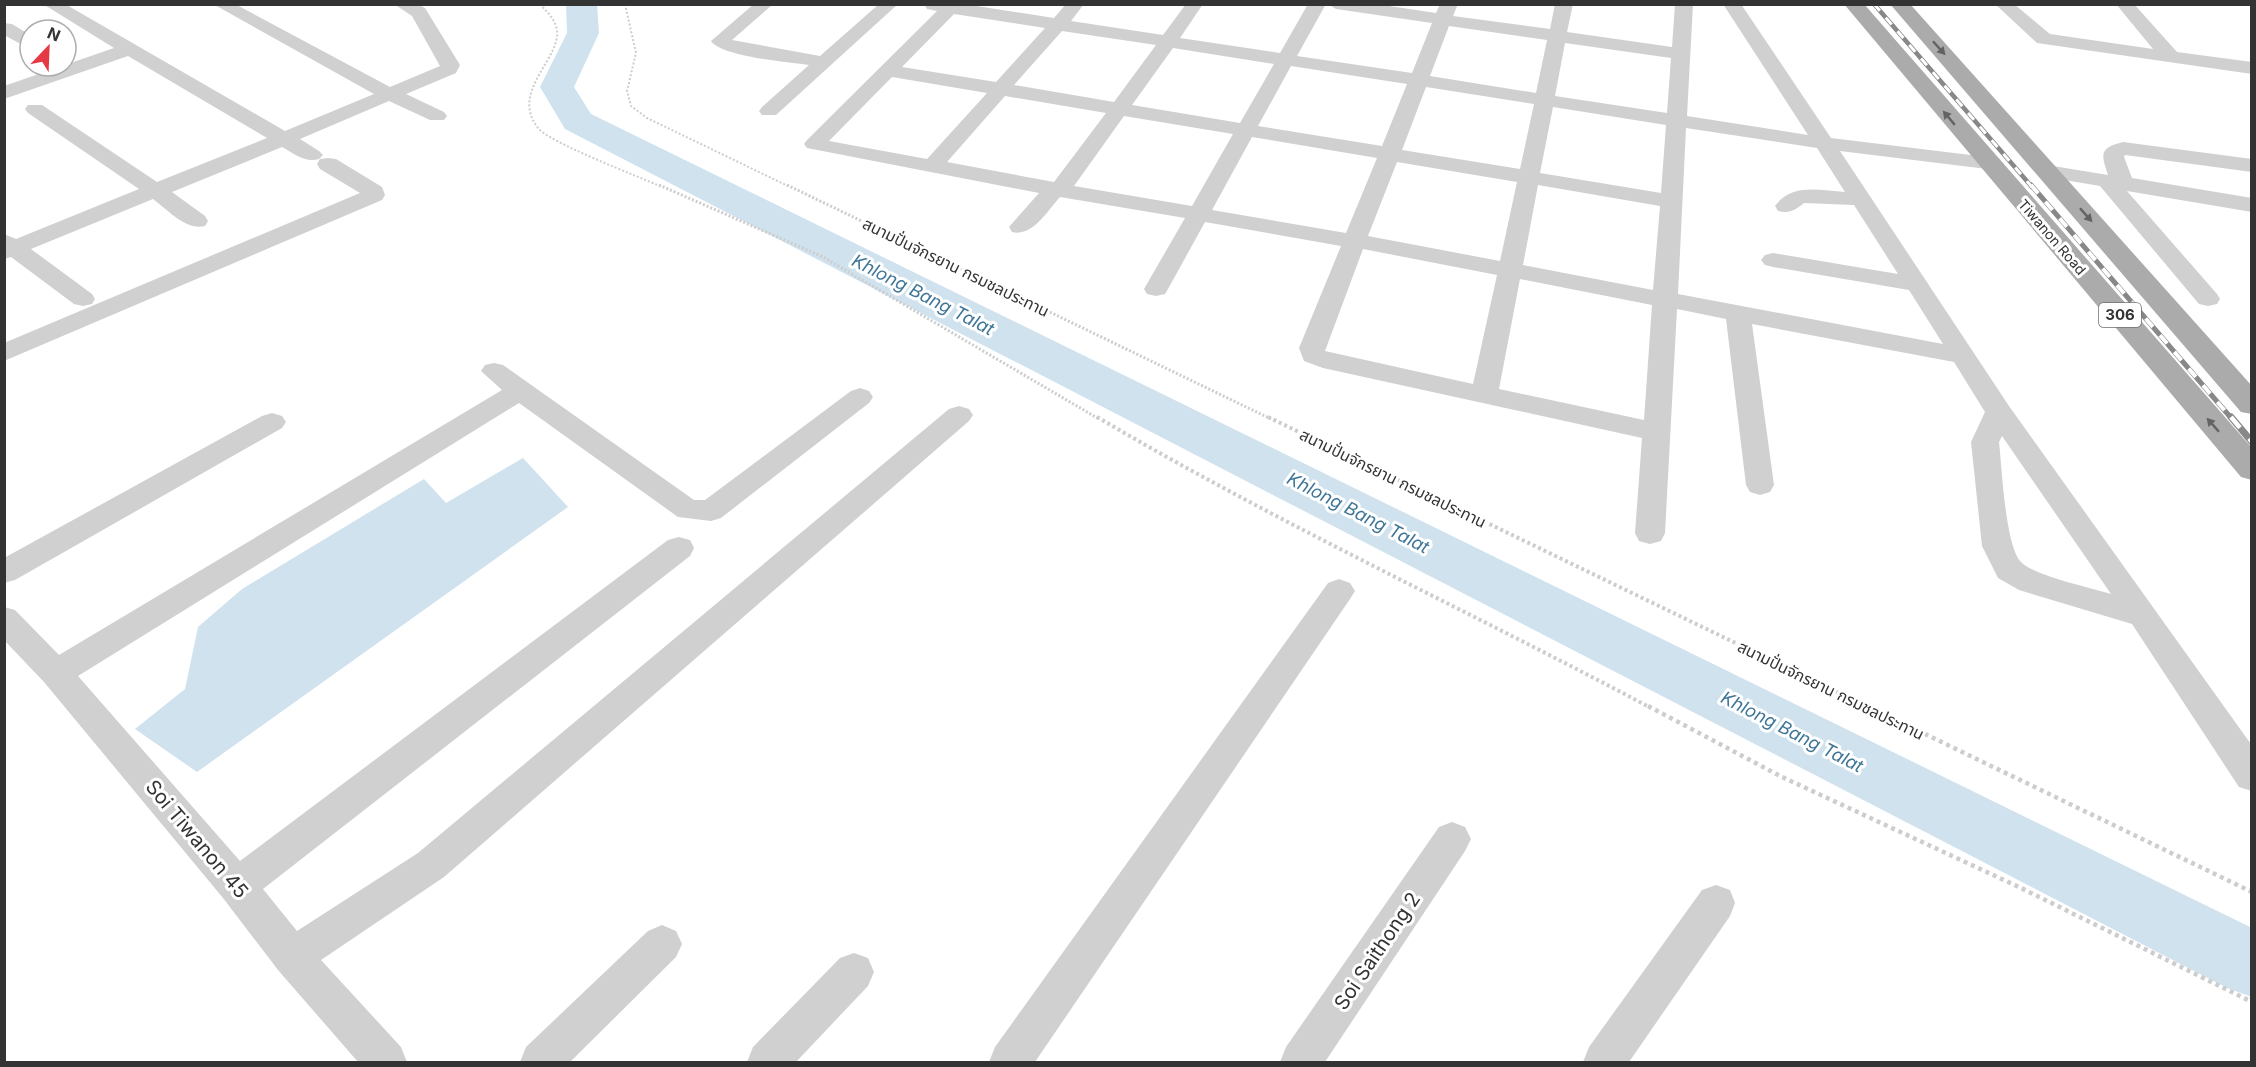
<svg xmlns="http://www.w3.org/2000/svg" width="2256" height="1067" font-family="Inter,'Noto Sans Thai',sans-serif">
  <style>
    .water { fill: #cfe2ee }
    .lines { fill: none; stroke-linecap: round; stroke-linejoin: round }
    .river { fill: #cfe2ee; fill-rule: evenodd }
    .path-far3 { stroke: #cdcdcd; stroke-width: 2; stroke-dasharray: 2 2; stroke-linecap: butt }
    .path-far2 { stroke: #cdcdcd; stroke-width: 3; stroke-dasharray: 2 2; stroke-linecap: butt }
    .path-far1 { stroke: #cdcdcd; stroke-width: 4; stroke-dasharray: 3 3; stroke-linecap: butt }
    .path { stroke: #cdcdcd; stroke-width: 4.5; stroke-dasharray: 4 4; stroke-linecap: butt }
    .minor { fill: #d0d0d0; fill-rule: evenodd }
    .major { fill: #ababab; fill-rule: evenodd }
    .rail-far2-casing { stroke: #888; stroke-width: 4.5 }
    .rail-far1-casing { stroke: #888; stroke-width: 5 }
    .rail-casing { stroke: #888; stroke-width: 7 }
    .rail-far2 { stroke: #fff; stroke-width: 3; stroke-dasharray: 9; stroke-linecap: butt }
    .rail-far1 { stroke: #fff; stroke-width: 4; stroke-dasharray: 11; stroke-linecap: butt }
    .rail { stroke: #fff; stroke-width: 4.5; stroke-dasharray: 14; stroke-linecap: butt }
    .oneway { fill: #636363 }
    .labels { text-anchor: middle; stroke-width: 6; stroke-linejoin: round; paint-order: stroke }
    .far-street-label { font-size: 14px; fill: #333; stroke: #fff }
    .shield { fill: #fff; stroke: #707070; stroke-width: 1.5 }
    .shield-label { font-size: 15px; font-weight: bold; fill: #333 }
    .street-label { font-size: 16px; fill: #333; stroke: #fff }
    .water-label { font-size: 18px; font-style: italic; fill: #3f7597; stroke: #fff }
    .near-street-label { font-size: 20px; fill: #333; stroke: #fff }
  </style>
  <rect width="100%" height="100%" fill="#fff"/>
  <path class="water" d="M523,458l45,49 -371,265 -62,-43 50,-40 13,-62 44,-38 182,-110 22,24z"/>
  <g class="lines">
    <path class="river" d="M566,4h31l2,29 -25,54 17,27 1661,814v69l-25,-9 -1662,-859 -25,-42 27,-54z"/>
    <g class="path-far3">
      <path d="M540,4c6,7 13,13 16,22 10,30 -48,64 -18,102 10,14 102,49 124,59"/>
      <path d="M625,4l11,49 -9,38 4,15 16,12 143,69"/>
    </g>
    <g class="path-far2">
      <path d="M659,185l164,72 276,162"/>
      <path d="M787,185l484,234"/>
    </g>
    <g class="path-far1">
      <path d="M1097,417c180,106 370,193 554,291"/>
      <path d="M1268,417l602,291"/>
    </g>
    <g class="path">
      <path d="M1648,706l134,71 237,110 233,115"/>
      <path d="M1867,706l385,186"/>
    </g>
    <g class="minor">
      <path d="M43,4h22l220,127 89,-37 -161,-90h22l155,83 50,-21 -28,-50 -18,-12h23l8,4 35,57 -4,8 -50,21 38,18 3,4 -3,4h-14l-41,-19 -89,38 19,12 4,4 -4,4c-14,4 -24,-5 -37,-12l-110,45 33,24 3,5 -3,5c-19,5 -37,-16 -52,-27l-122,50 61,45 3,5 -3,5 -9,2 -9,-2 -63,-47 -7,2v-25l12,5 123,-50 -111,-76 -3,-4 3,-4h14l115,77 110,-44 -139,-82 -124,43v-13l110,-38z"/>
      <path d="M754,4h19l-41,36 88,16 59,-52h19l-122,111h-14l-3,-4 3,-4 47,-42c-20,-3 -87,-8 -98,-24z"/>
      <path d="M924,4h40l90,14 12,-14h18l-13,17 92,14 23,-31h17l-23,34 100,15 28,-49h18l-29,52 115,17 20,-50 -96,-14 -8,-5h48l60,9 4,-9h18l-5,12 97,13 5,-25h18l-6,28 105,15 3,-43h18l-6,112 121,19 -85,-131h18l90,134 156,19 8,1 3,5 -3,5 -8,1 -147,-18 169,255 239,334 4,5v46l-13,-4 -107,-163 -113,-34 -21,-12 -16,-32 -11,-104 14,-30 -31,-50 -202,-38 22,161 -4,7 -10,3 -10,-3 -4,-7 -20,-166 -49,-10 -12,224 -4,8 -11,3 -11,-3 -4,-8 7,-95 -319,-70 -19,-7 -5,-13 42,-102 -136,-24 -37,67 -3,5 -9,2 -9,-2 -3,-5 41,-71 -125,-21c-13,14 -27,40 -48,35l-3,-5 30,-34 -232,-45 -3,-4 3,-4 130,-129 -10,-2zM954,14l91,14 -49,54 -94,-15zM1449,26l98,14 -11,53 -106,-17zM1062,31l94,14 -42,57 -100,-17zM1565,43l106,15 -4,55 -112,-17zM1173,48l101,16 -34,59 -108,-18zM1291,66l116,18 -25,62 -124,-20zM892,77l95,16 -60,66 -98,-18zM1426,87l108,17 -14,65 -118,-19zM1005,96l101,17 -52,69 -107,-20zM1553,107l113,18 -5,68 -121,-20zM1124,116l109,18 -41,72 -118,-20zM1686,128l131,20 28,44c-25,-2 -54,-9 -70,14l3,5c12,3 17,-1 26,-8l50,2 44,69 -125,-21 -8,2 -4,5 4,5 8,2 136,23 34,54 -265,-50zM1252,137l125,21 -31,75 -134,-23zM1397,162l120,20 -17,79 -132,-25zM1538,185l122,21 -7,84 -130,-25zM1363,249l134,26 -24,109 -148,-33zM1520,279l132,26 -8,115 -145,-31zM2002,436l109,158c-20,-6 -80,-19 -91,-33 -15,-19 -18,-93 -21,-119z"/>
      <path d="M1995,4h19l36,30 103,15 -37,-45h18l43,48 75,10v12l-215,-31z"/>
      <path d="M4,23l8,1 18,11v14l-26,-14z"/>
      <path d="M2123,142l129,17v13l-127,-17 -1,2 8,21 120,20v14l-125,-21 90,103 3,5 -3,5 -9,2 -9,-2 -99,-118 -53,-9 -8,-1 -3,-5 3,-5 8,-1 61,10c-7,-21 -9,-27 15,-33z"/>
      <path d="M328,158l8,1 46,28 3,8 -3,5 -378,161v-18l356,-150 -40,-24 -3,-5 3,-5z"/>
      <path d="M494,363l9,2 191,135h11l146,-109 9,-3 9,3 4,6 -4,6 -148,115 -10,3 -33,-4 -159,-114 -441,273 162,185 428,-321 11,-3 11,3 4,8 -4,8 -427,333 34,42 121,-78 531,-444 10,-3 10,3 4,6 -4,6 -525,456 -123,83 80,87 6,15h-49l-80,-92 -55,-72 -179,-216 -40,-42v-33l11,3 44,45 443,-265 -21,-19 4,-6z"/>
      <path d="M272,413l10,3 4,6 -4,6 -267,152 -11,3v-25l258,-142z"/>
      <path d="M1339,579l11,4 5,8 -5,8 -315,463h-46l6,-15 333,-464z"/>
      <path d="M1452,822l13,5 6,12 -6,12 -140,211h-45l6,-15 153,-220z"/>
      <path d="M1716,885l14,5 5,13 -5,13 -101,146h-46l6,-15 113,-157z"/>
      <path d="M662,925l14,6 6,13 -6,13 -106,105h-50l6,-15 122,-116z"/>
      <path d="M854,953l14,5 6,14 -6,14 -72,76h-49l6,-15 87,-89z"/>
    </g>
    <g class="major">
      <path d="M1844,4h20l388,444v32l-11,-3z"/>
      <path d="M1890,4h20l342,382v28l-11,-2z"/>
    </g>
    <g class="rail-far2-casing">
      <path id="rail-far2" d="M1874,4l158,183"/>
    </g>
    <g class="rail-far1-casing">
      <path id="rail-far1" d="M2031,185l201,234"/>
    </g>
    <g class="rail-casing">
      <path id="rail" d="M2231,417l21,25"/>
    </g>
    <use href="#rail-far2" class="rail-far2"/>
    <use href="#rail-far1" class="rail-far1"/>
    <use href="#rail" class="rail"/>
  </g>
  <defs><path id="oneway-solid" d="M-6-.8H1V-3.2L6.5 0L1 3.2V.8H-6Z" transform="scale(1.5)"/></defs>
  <g class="oneway">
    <use href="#oneway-solid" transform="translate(1939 48) rotate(48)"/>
    <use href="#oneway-solid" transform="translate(1949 118) rotate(-130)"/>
    <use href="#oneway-solid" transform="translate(2086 215) rotate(48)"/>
    <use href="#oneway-solid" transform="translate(2213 425) rotate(-131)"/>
  </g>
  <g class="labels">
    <g class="far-street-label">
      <text transform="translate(2052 237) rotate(49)" y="5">Tiwanon Road</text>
    </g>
    <rect class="shield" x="2099" y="303" width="42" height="24" rx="4.5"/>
    <g class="shield-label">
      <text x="2120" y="320">306</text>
    </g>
    <g class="street-label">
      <text transform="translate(956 267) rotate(26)" y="6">สนามปั่นจักรยาน กรมชลประทาน</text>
      <text transform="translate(1393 478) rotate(26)" y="6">สนามปั่นจักรยาน กรมชลประทาน</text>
      <text transform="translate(1831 690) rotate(26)" y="6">สนามปั่นจักรยาน กรมชลประทาน</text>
    </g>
    <g class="water-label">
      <text transform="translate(923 295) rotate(27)" y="6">Khlong Bang Talat</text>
      <text transform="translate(1358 513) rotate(27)" y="6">Khlong Bang Talat</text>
      <text transform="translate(1792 732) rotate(27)" y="6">Khlong Bang Talat</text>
    </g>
    <g class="near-street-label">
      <text transform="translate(197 839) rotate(50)" y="7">Soi Tiwanon 45</text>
      <text transform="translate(1377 951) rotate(-56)" y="7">Soi Saithong 2</text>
    </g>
  </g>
  <rect width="2256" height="1067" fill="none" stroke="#333333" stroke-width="12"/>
  <g transform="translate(48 48) rotate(23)"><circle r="28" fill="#ffffff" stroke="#adadad" stroke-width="1.5"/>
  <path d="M0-4.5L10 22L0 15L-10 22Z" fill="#e63946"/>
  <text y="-9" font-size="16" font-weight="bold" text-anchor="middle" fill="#333333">N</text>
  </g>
</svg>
